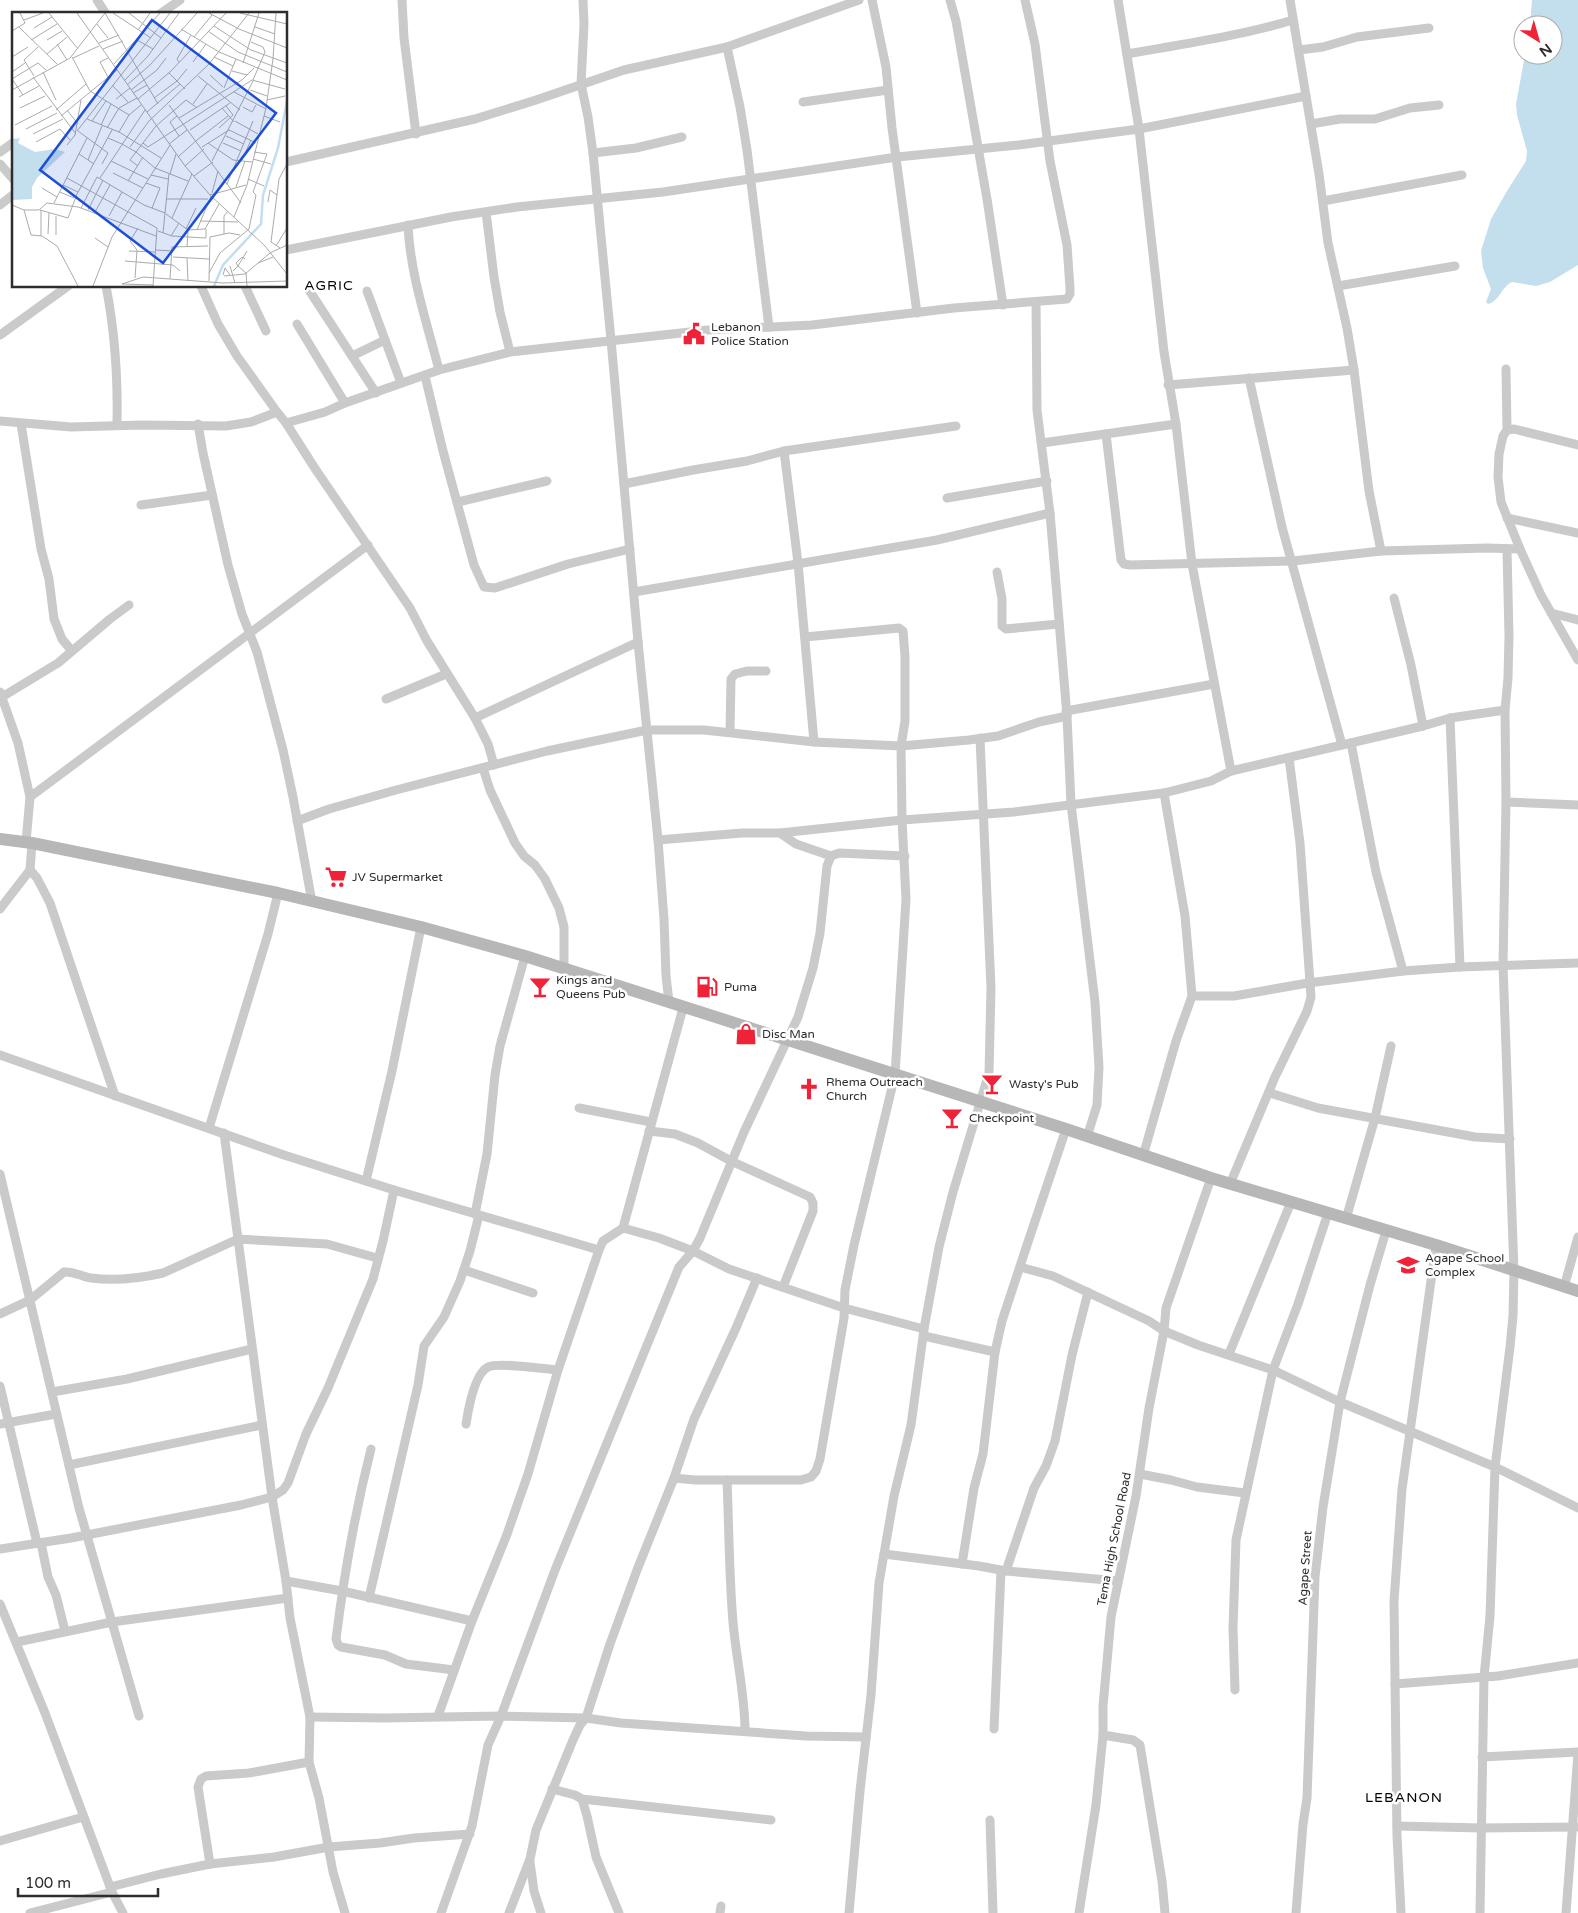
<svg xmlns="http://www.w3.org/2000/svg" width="1578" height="1913" font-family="'Varela Round',sans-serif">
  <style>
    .water { fill: #c3deed }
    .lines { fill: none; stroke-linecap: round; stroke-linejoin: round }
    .minor { stroke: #cacaca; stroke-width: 9 }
    .secondary { stroke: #b7b7b7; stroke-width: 12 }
    .labels { text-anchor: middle; stroke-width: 5; stroke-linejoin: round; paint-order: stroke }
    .poi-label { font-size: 12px; fill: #2d2d2d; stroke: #fff; text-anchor: start }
    .street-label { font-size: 12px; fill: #2d2d2d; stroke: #fff }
    .neighbourhood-label { font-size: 14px; letter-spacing: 1px; fill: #000; stroke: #fff }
    .inset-river { fill: none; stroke: #c3deed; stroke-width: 2.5 }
    .inset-road { fill: none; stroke: #ababab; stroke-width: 1 }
    .view { fill: #1d4ed8; fill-opacity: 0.15; stroke: #1d4ed8; stroke-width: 2.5 }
    .inset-edge { fill: none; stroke: #2d2d2d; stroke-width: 2.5 }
  </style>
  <rect width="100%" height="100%" fill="#fff"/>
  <path class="water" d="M1532,0h46v265l-28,17 -14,4 -24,-4c-11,5 -12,19 -24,22l-2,-2 5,-13 -8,-21 -2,-17 10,-32 16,-28 19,-30 1,-10 -10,-36 -1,-11 9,-49h28v-30h-23z"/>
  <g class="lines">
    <g class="minor">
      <path d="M97,0l9,14"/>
      <path d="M402,0l2,38 12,96"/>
      <path d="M583,0l1,24 -3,60 7,33 5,36 18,187 27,302 20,198 6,79 2,57 3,26"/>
      <path d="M872,0l14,67 6,61 25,185"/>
      <path d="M950,0l6,21 31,178 16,106"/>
      <path d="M1118,0l21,129 25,223 12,72 16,140 39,207"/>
      <path d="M1290,0l29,174 9,69 19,85 7,42 15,121 12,60"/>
      <path d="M160,14l20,-14"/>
      <path d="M727,47l13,60 7,43 22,177"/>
      <path d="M1299,50l24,-3 34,-10 72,-9"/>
      <path d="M1127,54c56,-10 112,-18 166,-34"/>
      <path d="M803,102l85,-12"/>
      <path d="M1311,124l29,-5h35l35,-11 29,-3"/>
      <path d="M0,152l14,-10"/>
      <path d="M593,153l43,-5 46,-11"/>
      <path d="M286,162l189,-43 61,-19 88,-30 103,-23 132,-47"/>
      <path d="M0,164l14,16"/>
      <path d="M1323,201l139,-26"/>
      <path d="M0,205l14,-11"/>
      <path d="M486,212l8,65 6,35 10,40"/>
      <path d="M408,225c2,49 19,98 31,145"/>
      <path d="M286,250l165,-33 66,-10 146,-15 234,-35 122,-12 120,-16 167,-33"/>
      <path d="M106,286c9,46 12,93 11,139"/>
      <path d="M201,286l17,38 19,32 40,56 9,11 28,44 96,141 17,33 48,77 13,26 6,21"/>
      <path d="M245,286l21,45"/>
      <path d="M1338,286l117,-20"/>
      <path d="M309,290l67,103"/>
      <path d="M367,291l34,92"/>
      <path d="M1036,302l1,108 13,103 17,203 4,88 24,198 4,65 -2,38 -10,32"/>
      <path d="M297,324l48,79"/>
      <path d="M0,335l68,-49"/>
      <path d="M352,356l33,-16"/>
      <path d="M1506,369l1,61 -4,6 -4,18 -1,23 3,25 19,47 21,46 37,65"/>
      <path d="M425,376l18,75 31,114 10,22 11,1 73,-24 62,-15"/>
      <path d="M1249,378l33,149 60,218"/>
      <path d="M1168,385l186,-15"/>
      <path d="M0,421l71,6 71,-2 84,1 25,-4 26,-10"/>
      <path d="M286,423l39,-11 20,-9 94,-33 71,-18 198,-22 104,-5 142,-17 113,-9 3,-5v-6l-3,-43 -17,-84 -15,-117 -10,-44"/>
      <path d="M21,424l20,125 8,30 5,40 8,20 10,12"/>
      <path d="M198,424l5,29 25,112 14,49 15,38 26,98 10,47 19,105"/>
      <path d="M1507,430l7,-1 64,16"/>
      <path d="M1106,434l15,126 3,4 6,1 163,-4 88,-10 106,-3 33,1"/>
      <path d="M1042,443l134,-19"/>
      <path d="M784,451l14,112 16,179"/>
      <path d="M624,484l69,-14 54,-9 37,-10 172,-25"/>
      <path d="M947,498l100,-17"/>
      <path d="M458,502l89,-21"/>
      <path d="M141,505l71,-10"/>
      <path d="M1507,518l71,15"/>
      <path d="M997,572l5,27v27l4,3 53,-5"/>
      <path d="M634,592l303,-52 113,-27"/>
      <path d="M1394,598l17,67 12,61"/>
      <path d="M1551,613l27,7"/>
      <path d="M805,637l94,-9 4,3 2,25v65l-4,25 68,-6 29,-4 41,-14 28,-6"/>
      <path d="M0,692l18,51 12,54 -4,45"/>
      <path d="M2,697l56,-34 52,-44 19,-14"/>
      <path d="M386,699l60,-25"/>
      <path d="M1066,711l148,-27"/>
      <path d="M475,718l163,-76"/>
      <path d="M1450,718l10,249"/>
      <path d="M730,732l1,-53 4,-5 12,-3h19"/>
      <path d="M1351,743l25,129 27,99"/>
      <path d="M483,768l7,22 25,53 9,13 11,9 10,14 14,29 5,19v42"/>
      <path d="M30,797l338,-252"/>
      <path d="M1506,802l72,3"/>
      <path d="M297,821l32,-12 67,-19 151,-39 100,-21h57l110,12 87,4 1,74 4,79 -11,176 -41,170 -9,45 -1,28 -24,141 -4,12 -5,6 -10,3h-106l-21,-2"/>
      <path d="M780,833l16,11 35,12"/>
      <path d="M658,840l84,-7h38l122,-13 112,-8 150,-19 47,-12 20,-10 192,-45 27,-8 55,-8"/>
      <path d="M30,870l7,8 13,25 65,193"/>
      <path d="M0,909l30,-39 2,-27"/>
      <path d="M1192,996h42l74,-13 95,-12 57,-4 118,-4"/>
      <path d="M0,1055l284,100 110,35 205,60"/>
      <path d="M1270,1093l48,15 157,29 35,2"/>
      <path d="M579,1108l72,14"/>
      <path d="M209,1128l59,-194 10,-41"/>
      <path d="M649,1131l26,3 23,9 33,18 79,36 3,6v8l-30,76"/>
      <path d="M224,1133l48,364 14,84 4,37 20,99 -1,45 10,36 14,74 12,41"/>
      <path d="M1143,1156l33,-115 16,-45 -7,-80 -21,-123"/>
      <path d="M0,1174l79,334 60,208"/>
      <path d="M366,1181l26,-110 29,-144"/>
      <path d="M1230,1184l45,-107 32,-66 4,-14 -11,-154 -11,-85"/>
      <path d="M475,1214l12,-60 8,-79 5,-29 25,-90"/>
      <path d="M1346,1219l29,-101 16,-72"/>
      <path d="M623,1228l60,-220"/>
      <path d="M1020,1267l33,9 96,45 15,10 34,14 75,25 67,32 155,65 83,41"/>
      <path d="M464,1270l69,23"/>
      <path d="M1564,1287l14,-50"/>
      <path d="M0,1314l30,-14 34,-28c10,-1 18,5 27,6 23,3 50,0 72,-5l75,-34 89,5 50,14"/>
      <path d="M924,1336l71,16"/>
      <path d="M1229,1354l62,-152"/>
      <path d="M0,1386l37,157"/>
      <path d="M52,1392l75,-13 125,-30"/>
      <path d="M0,1424l56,-10"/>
      <path d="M466,1424c2,-13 8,-50 22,-57 10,-5 56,2 70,3"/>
      <path d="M371,1449c-16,63 -27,126 -35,190l2,6 3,2 44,8 21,9 48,6"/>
      <path d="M69,1465l193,-40"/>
      <path d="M1140,1474l31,6 26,7 48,6"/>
      <path d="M727,1480c2,47 2,95 6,142 3,36 12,72 12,109"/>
      <path d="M41,1543l7,34 8,18 9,36"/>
      <path d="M0,1549l71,-11 170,-33 31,-8 11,-7 5,-7 18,-49 22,-46 45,-109 10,-38 11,-51"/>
      <path d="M884,1554l95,12 27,5 112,10"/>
      <path d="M962,1564l12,-76 9,-34 12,-102 7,-31 27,-82 37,-110"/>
      <path d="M1006,1571l28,-83 12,-22 9,-25 17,-86 16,-63"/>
      <path d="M286,1581l56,10 130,30"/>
      <path d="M369,1598l49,-213 6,-39 20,-29 16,-36 10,-30 9,-36"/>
      <path d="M0,1604l45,109 67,179 11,21"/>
      <path d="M17,1642l95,-20 176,-24"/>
      <path d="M1395,1684l103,-8 80,-13"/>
      <path d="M1235,1690l-2,-62 3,-88 37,-170 25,-66 30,-91"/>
      <path d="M438,1716l34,-95 34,-84 22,-63 30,-104 41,-120 4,-9 20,-13 36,10 34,13 36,18 115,39 80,21"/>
      <path d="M310,1717l75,1 116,-2 85,2 35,5 185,13 60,1"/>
      <path d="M994,1729l7,-158"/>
      <path d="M1103,1735l30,5 7,5 22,136 3,32"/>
      <path d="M1482,1757l96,-5"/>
      <path d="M552,1789l23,6 7,4 189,21"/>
      <path d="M582,1799l5,17 9,41 23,56"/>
      <path d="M990,1820l3,93"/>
      <path d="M1397,1826l85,2 96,-1"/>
      <path d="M0,1841l83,-24"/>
      <path d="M530,1862l4,29 7,22"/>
      <path d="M210,1864l-12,-77 3,-8 5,-3 43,-3 60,-11"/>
      <path d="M110,1887l51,-13 49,-10 64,-7 55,-10 51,-4 34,-5 56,-4"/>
      <path d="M30,1913l82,-21"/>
      <path d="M441,1913l31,-87 16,-81 13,-29 54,-146 124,-303 14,-16 7,-13 44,-106 54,-115 15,-49 7,-35 7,-67 4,-10 8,-3 66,3"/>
      <path d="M509,1913l21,-54 6,-29 37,-90 7,-15 6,-7 24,-74 27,-74 37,-92 20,-59 42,-91 21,-50"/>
      <path d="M720,1913l1,-7"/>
      <path d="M849,1913l11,-122 11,-96 8,-112 15,-87 17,-71 13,-96 15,-82 14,-55 36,-119 2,-85 -11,-250"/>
      <path d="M1079,1913l17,-108 7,-70v-29l8,-89 25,-121 13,-88 15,-77 2,-23 45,-130"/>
      <path d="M1296,1913l7,-89 4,-26 8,-221 8,-70 17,-105 30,-117 16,-54"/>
      <path d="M1401,1913l-4,-77 -3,-235 8,-112 34,-244"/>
      <path d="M1480,1913l4,-236 6,-61 5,-149 15,-120 3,-31 1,-45 -11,-306 3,-163 -1,-92 3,-32 1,-42 -2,-86"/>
      <path d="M1566,1913l12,-159"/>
    </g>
    <path class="secondary" d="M0,839l32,4 246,50 143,34 104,29 541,173 145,49 225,67 142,46"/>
  </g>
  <defs>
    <g id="civic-bare" transform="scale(1.725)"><path d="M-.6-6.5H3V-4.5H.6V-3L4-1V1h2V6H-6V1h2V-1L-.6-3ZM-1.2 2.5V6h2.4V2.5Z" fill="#f02237" stroke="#fff" stroke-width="2.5" paint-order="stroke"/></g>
    <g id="supermarket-bare" transform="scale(1.725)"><path d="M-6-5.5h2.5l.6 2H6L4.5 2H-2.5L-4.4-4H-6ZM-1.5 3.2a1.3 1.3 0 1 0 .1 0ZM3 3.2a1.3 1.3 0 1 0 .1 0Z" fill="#f02237" stroke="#fff" stroke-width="2.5" paint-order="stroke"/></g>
    <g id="bar-bare" transform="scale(1.725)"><path d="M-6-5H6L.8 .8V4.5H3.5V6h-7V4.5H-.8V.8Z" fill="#f02237" stroke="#fff" stroke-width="2.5" paint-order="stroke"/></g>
    <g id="fuel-bare" transform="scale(1.725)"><path d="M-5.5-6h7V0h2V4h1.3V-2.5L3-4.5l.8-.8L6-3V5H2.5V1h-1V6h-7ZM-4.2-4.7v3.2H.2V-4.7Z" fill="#f02237" stroke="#fff" stroke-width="2.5" paint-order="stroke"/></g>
    <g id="shop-bare" transform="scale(1.725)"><path d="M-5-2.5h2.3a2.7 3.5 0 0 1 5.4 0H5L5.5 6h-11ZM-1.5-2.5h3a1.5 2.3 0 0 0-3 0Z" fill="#f02237" stroke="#fff" stroke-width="2.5" paint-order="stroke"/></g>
    <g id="church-bare" transform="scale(1.725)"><path d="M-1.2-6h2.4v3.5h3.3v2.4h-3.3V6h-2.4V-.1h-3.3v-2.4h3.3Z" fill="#f02237" stroke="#fff" stroke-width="2.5" paint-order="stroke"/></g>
    <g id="school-bare" transform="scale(1.725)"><path d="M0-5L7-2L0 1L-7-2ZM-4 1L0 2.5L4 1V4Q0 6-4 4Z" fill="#f02237" stroke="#fff" stroke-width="2.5" paint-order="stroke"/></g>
  </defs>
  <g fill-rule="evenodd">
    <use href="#civic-bare" x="694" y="334"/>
    <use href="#supermarket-bare" x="336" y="877"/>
    <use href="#bar-bare" x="540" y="987"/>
    <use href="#fuel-bare" x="707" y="987"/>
    <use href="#shop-bare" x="746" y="1034"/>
    <use href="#bar-bare" x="992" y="1084"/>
    <use href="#church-bare" x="809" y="1089"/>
    <use href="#bar-bare" x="952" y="1118"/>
    <use href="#school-bare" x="1408" y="1265"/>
  </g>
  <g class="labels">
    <g class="poi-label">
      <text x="711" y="331">Lebanon<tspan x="711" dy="14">Police Station</tspan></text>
      <text x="352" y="881">JV Supermarket</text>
      <text x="556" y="984">Kings and<tspan x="556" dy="14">Queens Pub</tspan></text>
      <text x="724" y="991">Puma</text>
      <text x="762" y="1038">Disc Man</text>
      <text x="826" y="1086">Rhema Outreach<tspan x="826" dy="14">Church</tspan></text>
      <text x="1009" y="1088">Wasty's Pub</text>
      <text x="969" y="1122">Checkpoint</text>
      <text x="1425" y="1262">Agape School<tspan x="1425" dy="14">Complex</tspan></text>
    </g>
    <g class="street-label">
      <text transform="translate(1114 1539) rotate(-79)" y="4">Tema High School Road</text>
      <text transform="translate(1305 1568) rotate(-86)" y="4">Agape Street</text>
    </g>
    <g class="neighbourhood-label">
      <text x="329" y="290">AGRIC</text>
      <text x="1404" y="1802">LEBANON</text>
    </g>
  </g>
  <g transform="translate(12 12)">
    <rect width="275" height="275" fill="#fff"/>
    <path d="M8,126l-2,5 17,9 20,-3 10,3 -28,26 -5,9v12l-20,1v-61z" fill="#c3deed"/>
    <path class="inset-river" d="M202,274l9,-21 38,-41 2,-29 15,-47 9,-47"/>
    <path class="inset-road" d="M37,1l29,36M65,1l108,153 25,29 55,51 22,28M93,1l53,91M101,1l38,25M117,1l32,25M197,1l30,16 48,19M228,1l47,11M12,8l19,-7M85,12l11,14M202,14l37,24 36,13M7,15l38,37M243,15l20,7M22,16l18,-11M169,17l38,23 68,28M126,18l12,-17M0,19l13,-8 -5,-10M196,19l30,21 49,20M182,25l18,-22M19,28l26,-16M35,28l15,-9M125,28l16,9M239,30l12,5 2,5 -12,28M87,31l20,-8M45,32l10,16M91,37l20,-8M35,42l20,-17M0,45l16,-10M60,45l18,34 39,24M202,45l19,9M61,46l26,-12M96,46l-8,4 8,15M167,50l-2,-3 14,-24M181,50l13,-18M231,51l16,-50M102,52l46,-51M220,59l15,4M0,60l13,-9M31,60l13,28M157,61l16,16M198,63l13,12M22,64l-10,-16 14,-13M186,64l42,34M21,65l43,57M0,67l26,-16 8,7M0,67l11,16M113,68l23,-24 31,-43M165,69l10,-12M100,73l16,17M115,73l23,-20 47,-52M212,76l12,-29M0,78l58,-32 35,-45M119,78l26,-20 9,-12M238,78l17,6M222,80l32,17M121,81l14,-8M7,85l20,-11M142,86l23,-17M104,87l14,-11M126,87l33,-28 55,-58M255,88l18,-4M181,92l14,-20M157,93l72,98M231,95l9,5 4,-7M8,96l25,-12M210,96l12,14M44,98l30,-26M55,98l11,14M135,100l33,-28M49,104l56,-46M165,104l-7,6 9,14M252,104l16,6M167,106l63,-38 12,-12M75,107l32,13 42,26M80,109l14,-20M223,109l23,13M3,113l37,-19M89,113l10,-21M95,116l12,-20 18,-10M207,116l14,-13 -7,-9M14,117l31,-16M178,118l40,-27M65,119l93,-118M66,119l30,22 -6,11M107,120l10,-17 12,-10M21,122l30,-15M214,124l18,8M96,126l14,6M185,128l31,-24M24,130l24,-13 10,11M131,131l5,4 104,-67 33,9M196,131l25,17 19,2M211,131l18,8M110,132l14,8 -6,8 8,6M157,132l18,-14M55,133l8,-10 6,-35M118,135l19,-26 60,-57 40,-51M190,135l27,-17 27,13M67,142l15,10M166,145l19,-17M241,147l18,5M76,148l14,-34M230,148l9,-20M99,149l37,18M200,149l41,-80M173,154l19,-17M101,161l30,15M158,162l6,-20M139,163l17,4M182,164l19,-14M55,166l90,50 -4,58M88,166l45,-68M236,167l16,7M116,169l15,-24M176,169l-33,-13 -19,-16 20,-26 30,-26 11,8M134,171l14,5 -8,20M215,172l26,-63M51,173l15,7M224,175l9,-26M30,176l15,9M48,180l14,6M200,181l6,-22M198,183l36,-10M154,187h42M256,190l2,-12 7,5M42,191l33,-65M0,193l12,5 7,25 11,1 15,10 21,40M69,196l16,-31 47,28 21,8M12,198h15l8,-7 31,4 78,29M28,198l28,8 9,-24 35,-64M29,198v26M76,198l15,-30M83,200l15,-27M154,202l22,16 17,-1 14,-25M97,204l13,-24M222,205l13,-32 19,-77 7,-49 3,-46M160,206l20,-44M188,209l38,1M174,217l10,-21M185,218l14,-34M146,219l14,5 34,2v-9M151,221l6,-59M36,222l1,-21M212,222v-18l4,-5M44,223v-19M159,224l8,-13M83,226l13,9M264,234l11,-18M175,235l1,-16M268,236l-9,-6 8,-63 8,-15M144,238l17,1M117,239l26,1M258,241l17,-8M161,245l36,2M175,246l1,23M113,249l48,4 7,6M246,251l15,-6M218,254l5,17M226,254l9,-15M226,254l-2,-3 6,-6 3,2M221,259l5,-5 8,7 1,13M197,261l11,-20 29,-24 7,-34 -3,-3 14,-38 -13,-2M211,263l2,-7 5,7M212,264l21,-2 25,-21M123,266l2,-28 -7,-9 8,-13M158,267l2,-32 36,-1M197,269l1,-44 19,-4 11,2M110,272l21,-7 80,6 64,-2M110,272l31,1M81,274l19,-49 58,-92"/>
    <path class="view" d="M140,8l124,93 -113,150 -123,-93z"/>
    <rect width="275" height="275" class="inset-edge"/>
  </g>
  <g transform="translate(1538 40) rotate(143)"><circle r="24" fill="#ffffff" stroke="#ababab"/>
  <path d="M0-4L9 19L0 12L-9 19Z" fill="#f02237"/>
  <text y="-8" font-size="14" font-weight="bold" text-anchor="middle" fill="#2d2d2d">N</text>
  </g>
  <path d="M18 1888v8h140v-8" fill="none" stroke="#2d2d2d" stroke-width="2.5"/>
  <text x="25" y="1888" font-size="15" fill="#2d2d2d" stroke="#ffffff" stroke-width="4" paint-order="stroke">100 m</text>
</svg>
